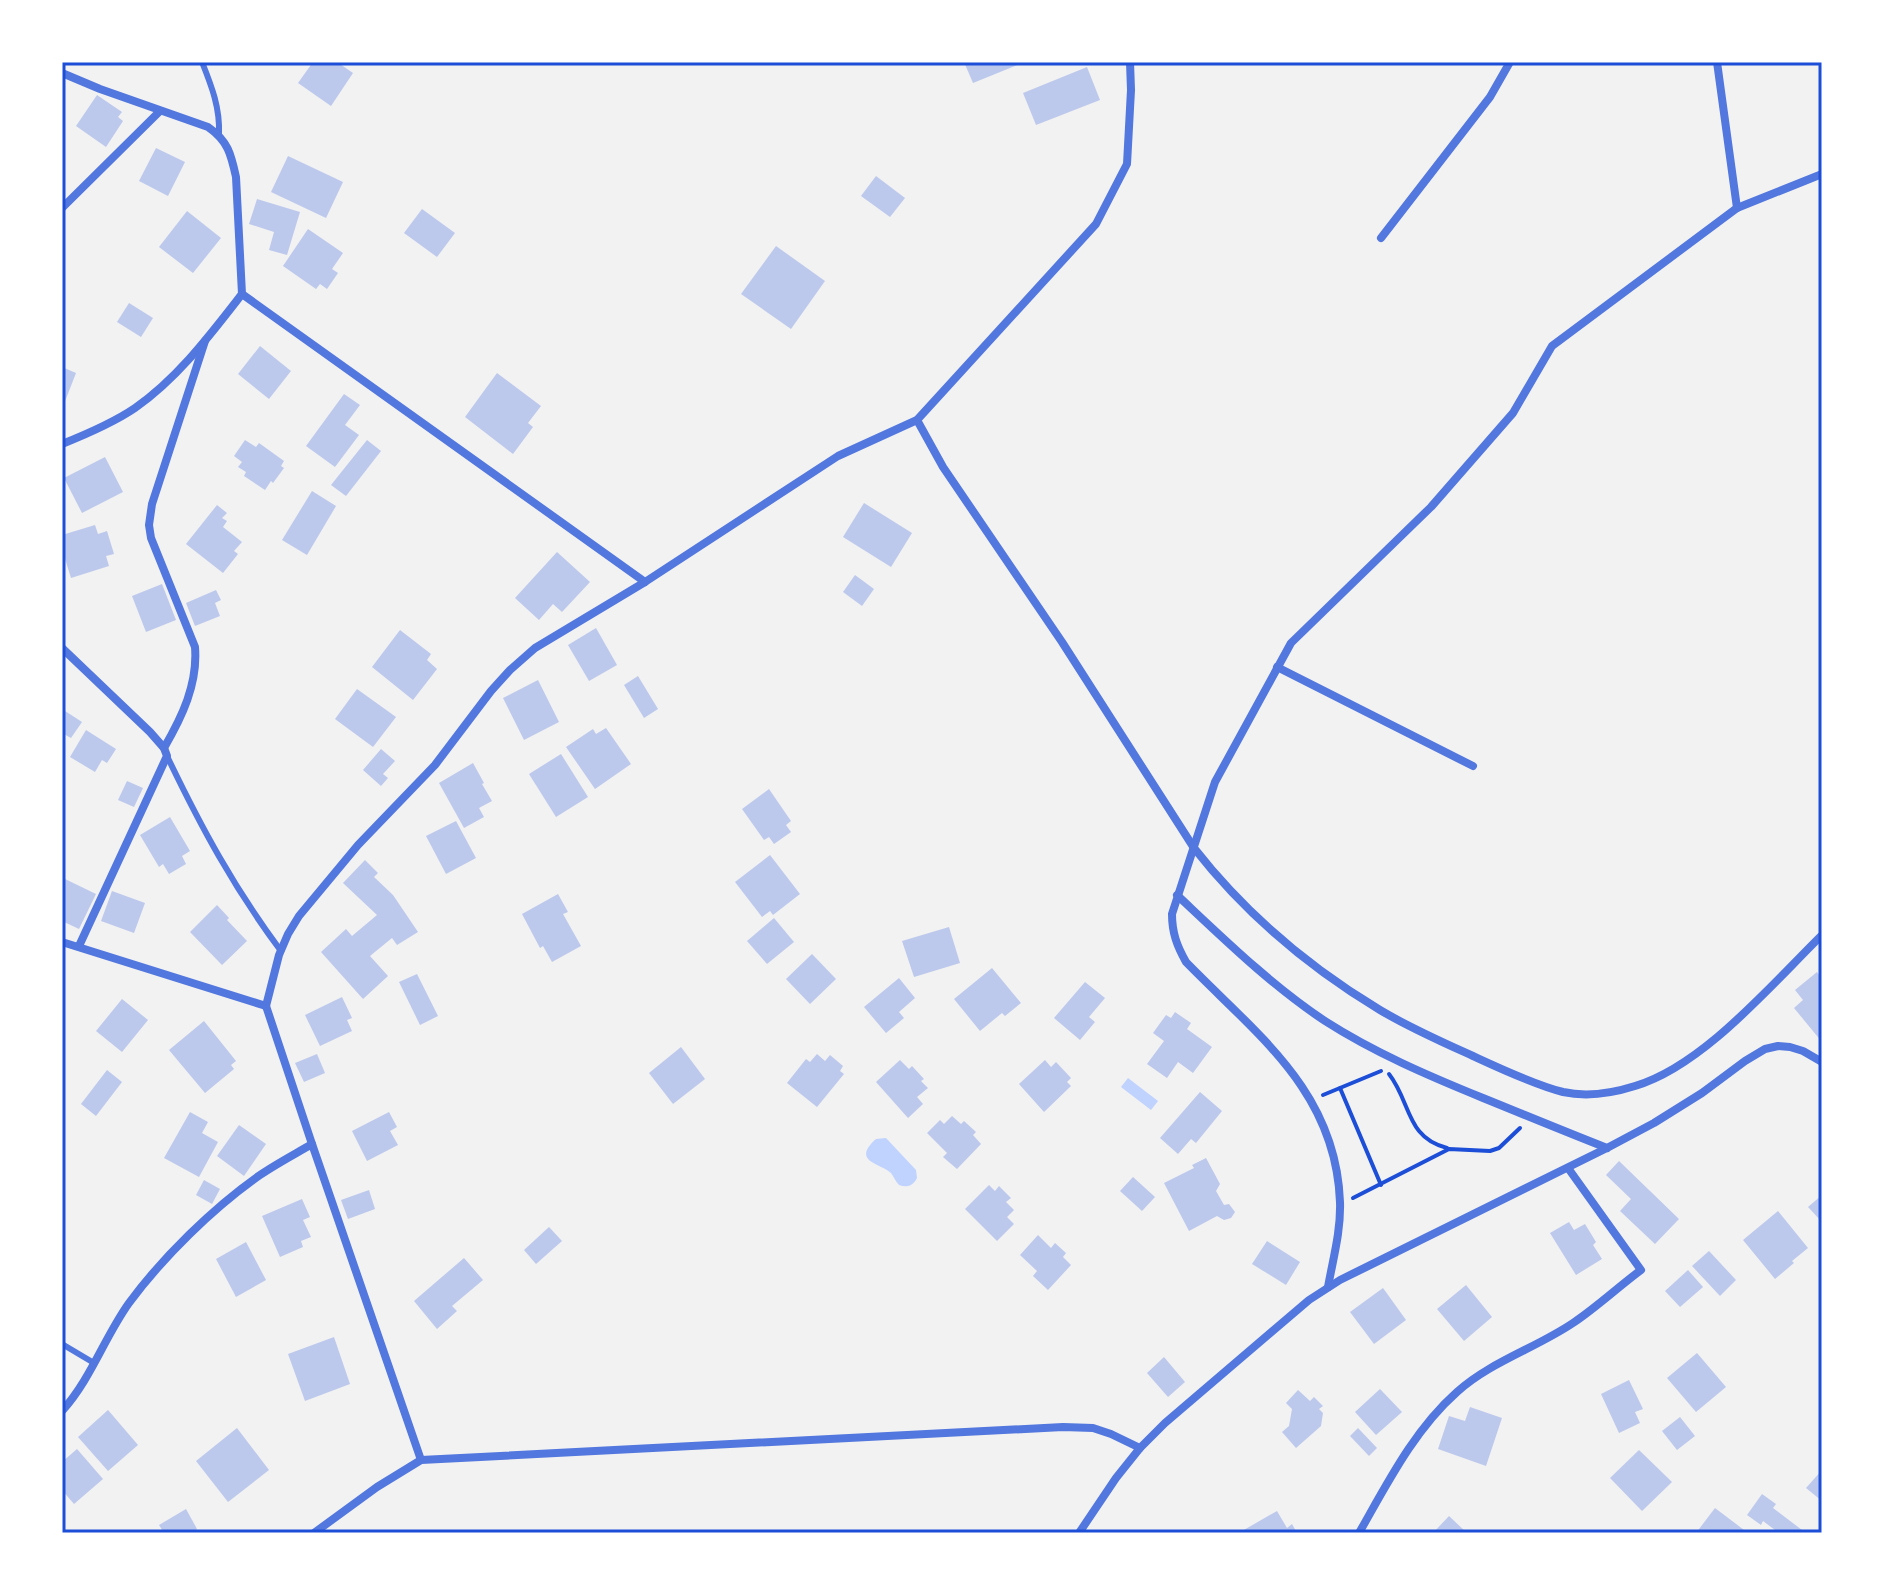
<svg xmlns="http://www.w3.org/2000/svg" width="1884" height="1595" font-family="Signika,sans-serif">
  <style>
    .water { fill: #bfd3fe }
    .building { fill: #bdc9ec }
    .lines { fill: none; stroke-linecap: round; stroke-linejoin: round }
    .path { stroke: #1d4ed8; stroke-width: 4 }
    .service { stroke: #5277de; stroke-width: 6 }
    .minor { stroke: #5277de; stroke-width: 8 }
    .neatline { fill: none; stroke: #1d4ed8; stroke-width: 3 }
  </style>
  <rect width="100%" height="100%" fill="#f2f2f2"/>
  <g class="water">
    <path d="M1128,1078l30,23 -7,9 -30,-23z"/>
    <path d="M886,1138l30,32 1,8c-4,8 -10,10 -18,7 -3,-3 -5,-8 -8,-12 -8,-9 -41,-11 -15,-34z"/>
  </g>
  <g class="building">
    <path d="M313,62h24l16,11 -22,33 -33,-23z"/>
    <path d="M964,62h61l-52,21z"/>
    <path d="M1087,67l13,33 -64,25 -13,-32z"/>
    <path d="M97,95l25,17 -4,5 5,4 -17,26 -30,-21z"/>
    <path d="M156,148l29,14 -17,34 -29,-15z"/>
    <path d="M288,156l55,26 -17,36 -55,-26z"/>
    <path d="M876,176l29,22 -15,19 -29,-21z"/>
    <path d="M257,199l43,13 -13,43 -18,-5 5,-18 -25,-8z"/>
    <path d="M422,209l33,24 -18,24 -33,-24z"/>
    <path d="M187,211l34,27 -28,35 -34,-26z"/>
    <path d="M308,229l35,24 -11,16 6,4 -11,16 -7,-5 -4,5 -33,-23z"/>
    <path d="M776,246l49,35 -34,48 -50,-35z"/>
    <path d="M129,303l24,15 -12,19 -24,-15z"/>
    <path d="M260,346l31,25 -22,28 -31,-25z"/>
    <path d="M62,367l14,6 -14,36z"/>
    <path d="M497,373l44,33 -13,17 5,4 -20,27 -48,-37z"/>
    <path d="M344,394l16,11 -15,20 14,10 -24,32 -29,-21z"/>
    <path d="M245,440l11,7 3,-4 25,18 -3,5 3,2 -11,15 -2,-2 -6,9 -21,-14 2,-4 -8,-5 4,-5 -8,-6z"/>
    <path d="M367,440l14,11 -35,45 -15,-11z"/>
    <path d="M105,457l18,35 -41,21 -18,-35z"/>
    <path d="M312,491l24,15 -29,49 -25,-15z"/>
    <path d="M864,503l48,30 -21,34 -48,-30z"/>
    <path d="M217,505l10,8 -5,5 5,3 -4,6 19,15 -8,9 4,3 -15,19 -37,-29z"/>
    <path d="M95,525l3,9 9,-3 7,23 -8,2 3,10 -38,12 -9,-29v-14z"/>
    <path d="M557,552l33,30 -28,30 -9,-8 -14,16 -24,-22z"/>
    <path d="M855,575l19,14 -12,17 -19,-14z"/>
    <path d="M162,584l14,36 -30,12 -14,-36z"/>
    <path d="M216,590l5,10 -6,3 5,13 -25,10 -9,-23z"/>
    <path d="M596,628l21,37 -28,16 -21,-36z"/>
    <path d="M400,630l31,24 -4,6 10,9 -24,31 -41,-33z"/>
    <path d="M638,676l20,33 -14,9 -20,-33z"/>
    <path d="M538,680l21,42 -35,18 -21,-42z"/>
    <path d="M357,689l39,28 -23,30 -38,-28z"/>
    <path d="M62,709l20,13 -11,16 -9,-5z"/>
    <path d="M606,728l25,36 -36,25 -29,-42 27,-18 3,5z"/>
    <path d="M86,730l30,19 -9,14 -5,-3 -7,12 -25,-15z"/>
    <path d="M381,749l14,12 -12,13 5,4 -7,8 -18,-16z"/>
    <path d="M561,754l27,43 -32,20 -27,-43z"/>
    <path d="M473,763l11,20 -2,1 10,17 -13,7 5,9 -20,11 -25,-45z"/>
    <path d="M127,781l16,7 -9,19 -16,-7z"/>
    <path d="M769,789l22,32 -5,4 5,7 -17,12 -5,-7 -5,3 -22,-31z"/>
    <path d="M170,817l20,34 -8,5 4,8 -17,10 -6,-10 -4,3 -19,-32z"/>
    <path d="M456,821l20,37 -30,16 -20,-38z"/>
    <path d="M770,855l30,39 -27,21 -3,-4 -8,6 -27,-35z"/>
    <path d="M365,860l13,13 -4,4 19,18 25,37 -21,13 -5,-7 -22,18 18,20 -25,23 -42,-47 25,-23 6,7 25,-21 -34,-32z"/>
    <path d="M63,878l33,16 -17,35 -17,-8z"/>
    <path d="M112,891l33,12 -11,30 -33,-12z"/>
    <path d="M558,894l10,18 -5,2 18,32 -29,16 -9,-16 -3,2 -18,-34z"/>
    <path d="M217,905l12,13 -2,2 20,21 -25,24 -32,-33z"/>
    <path d="M774,918l20,24 -27,22 -20,-23z"/>
    <path d="M949,927l11,36 -46,14 -12,-36z"/>
    <path d="M812,954l24,25 -26,25 -24,-25z"/>
    <path d="M992,968l29,35 -16,13 -3,-3 -22,18 -26,-32z"/>
    <path d="M1817,972l5,7v63l-28,-34 9,-8 -8,-10z"/>
    <path d="M417,974l21,42 -18,9 -21,-43z"/>
    <path d="M899,978l16,20 -16,14 5,6 -18,15 -22,-26z"/>
    <path d="M1085,982l20,16 -16,19 6,5 -15,18 -26,-22z"/>
    <path d="M342,997l10,21 -5,2 5,11 -32,15 -15,-31z"/>
    <path d="M122,999l26,21 -26,32 -26,-21z"/>
    <path d="M1175,1012l16,11 -4,6 25,18 -19,26 -15,-11 -11,16 -20,-14 17,-23 -11,-8 13,-18 5,3z"/>
    <path d="M204,1021l32,40 -5,4 3,4 -29,24 -36,-43z"/>
    <path d="M681,1047l24,32 -32,25 -24,-31z"/>
    <path d="M317,1054l8,19 -21,9 -9,-19z"/>
    <path d="M817,1054l8,7 5,-6 13,11 -3,5 4,3 -27,33 -30,-24 19,-24 4,3z"/>
    <path d="M900,1060l9,9 3,-3 12,13 -3,2 7,7 -11,9 6,7 -15,14 -32,-36z"/>
    <path d="M1045,1060l6,7 5,-5 15,16 -4,4 4,4 -27,26 -25,-28z"/>
    <path d="M107,1070l15,12 -26,34 -15,-12z"/>
    <path d="M1200,1092l22,19 -26,32 -5,-4 -13,15 -18,-16z"/>
    <path d="M190,1112l18,10 -6,11 16,9 -19,35 -35,-19z"/>
    <path d="M389,1112l8,15 -7,4 8,14 -31,16 -15,-30z"/>
    <path d="M952,1116l9,8 3,-3 12,11 -3,3 8,9 -24,25 -14,-12 4,-4 -20,-20 13,-13 4,4z"/>
    <path d="M239,1125l27,19 -22,32 -27,-20z"/>
    <path d="M1206,1158l14,26 -4,7 8,14 5,-1 6,8 -4,6 -7,2 -7,-4 -28,15 -25,-48 30,-15 -2,-3z"/>
    <path d="M1619,1161l60,58 -24,25 -35,-33 11,-12 -25,-24z"/>
    <path d="M1133,1177l22,20 -13,14 -22,-20z"/>
    <path d="M204,1180l16,9 -8,15 -16,-9z"/>
    <path d="M989,1185l6,6 4,-5 12,12 -5,4 8,8 -7,7 7,7 -17,17 -32,-32z"/>
    <path d="M369,1190l6,19 -27,10 -7,-19z"/>
    <path d="M1822,1195v27l-14,-15z"/>
    <path d="M302,1199l8,18 -7,3 8,17 -10,4 2,6 -23,10 -18,-41z"/>
    <path d="M1778,1211l30,37 -16,13 2,2 -19,16 -32,-39z"/>
    <path d="M1569,1222l5,8 11,-6 11,18 -3,3 9,14 -26,16 -26,-42z"/>
    <path d="M549,1227l13,14 -26,23 -12,-14z"/>
    <path d="M1038,1235l13,13 4,-5 11,10 -3,4 8,8 -23,25 -15,-14 4,-5 -17,-16z"/>
    <path d="M1267,1241l33,21 -14,23 -34,-21z"/>
    <path d="M246,1242l20,38 -30,17 -20,-38z"/>
    <path d="M1709,1251l27,29 -16,16 -28,-30z"/>
    <path d="M464,1258l19,22 -31,26 5,5 -20,18 -23,-28z"/>
    <path d="M1688,1270l15,17 -23,20 -15,-16z"/>
    <path d="M1466,1285l26,32 -28,24 -27,-32z"/>
    <path d="M1383,1288l23,32 -32,24 -24,-32z"/>
    <path d="M334,1337l16,47 -45,17 -17,-47z"/>
    <path d="M1697,1353l29,34 -30,25 -29,-34z"/>
    <path d="M1164,1357l21,25 -17,15 -21,-24z"/>
    <path d="M1629,1380l14,29 -8,3 5,11 -21,10 -18,-39z"/>
    <path d="M1380,1389l22,23 -26,23 -21,-23z"/>
    <path d="M1298,1390l12,11 4,-4 9,9 -4,3 4,4 -2,13 -25,22 -14,-16 7,-6 3,-17 -6,-6z"/>
    <path d="M1470,1407l32,11 -16,48 -48,-17 11,-33 16,5z"/>
    <path d="M108,1410l30,35 -30,26 -30,-34z"/>
    <path d="M1680,1417l15,19 -18,14 -15,-19z"/>
    <path d="M237,1428l32,42 -41,32 -32,-41z"/>
    <path d="M1358,1428l19,20 -8,8 -19,-20z"/>
    <path d="M77,1449l26,30 -29,25 -12,-14v-28z"/>
    <path d="M1639,1450l33,32 -30,29 -32,-33z"/>
    <path d="M1822,1470v31l-16,-13z"/>
    <path d="M1762,1494l14,10 -3,4 33,25h-27l-16,-12 -2,4 -14,-10z"/>
    <path d="M1715,1508l33,25h-52z"/>
    <path d="M186,1509l11,20 -6,4h-27l-5,-8z"/>
    <path d="M1277,1511l10,17 5,-4 5,9h-54l-1,-2z"/>
    <path d="M1449,1516l18,17h-34z"/>
  </g>
  <g class="lines">
    <g class="path">
      <path d="M1389,1074c22,28 17,64 58,74"/>
      <path d="M1340,1088l41,97"/>
      <path d="M1323,1095l58,-24"/>
      <path d="M1353,1198l96,-49 41,2 9,-3 21,-20"/>
    </g>
    <g class="service">
      <path d="M202,62c10,25 18,46 17,72"/>
      <path d="M167,756c34,71 67,132 114,195"/>
      <path d="M62,1344l32,19"/>
    </g>
    <g class="minor">
      <path d="M1717,62l20,146"/>
      <path d="M62,73l38,16 108,38c20,14 23,27 28,50l6,117 403,288"/>
      <path d="M62,208l98,-97"/>
      <path d="M1381,238l109,-141 20,-35"/>
      <path d="M917,420l26,47 119,175 132,206c51,65 116,120 186,162 30,18 62,32 93,46 26,12 62,29 90,36 23,5 50,1 72,-6 68,-20 137,-102 187,-151"/>
      <path d="M62,444c25,-10 51,-21 73,-36 43,-30 75,-73 107,-114"/>
      <path d="M62,648l88,84 14,16 3,8 -88,190"/>
      <path d="M1277,667l196,99"/>
      <path d="M164,748c18,-31 34,-64 31,-101l-44,-109 -2,-13 3,-21 53,-163"/>
      <path d="M1177,895c48,45 94,90 148,126 50,32 104,55 158,77 42,17 83,34 124,50"/>
      <path d="M62,942l204,64"/>
      <path d="M266,1006l13,-51 9,-21 11,-18 59,-71 77,-80 56,-74 19,-21 25,-22 110,-66 193,-126 79,-36 179,-196 31,-60 4,-74 -1,-28"/>
      <path d="M266,1006l46,138 109,316"/>
      <path d="M1328,1287c5,-28 13,-56 12,-85 -4,-111 -83,-167 -154,-240 -9,-16 -14,-29 -14,-48l43,-132 76,-139 140,-136 82,-94 39,-67 185,-138 85,-34"/>
      <path d="M62,1411c29,-32 42,-73 67,-108 34,-46 84,-95 131,-128 16,-11 35,-21 52,-31"/>
      <path d="M314,1533l63,-46 44,-27 642,-33 30,1 18,6 29,14"/>
      <path d="M1079,1533l37,-55 24,-30 25,-25 144,-123 31,-20 267,-132 47,-25 48,-30 43,-32 20,-12 13,-3 12,1 13,4 19,11"/>
      <path d="M1359,1533c28,-49 55,-103 98,-141 33,-30 79,-44 116,-69 24,-16 45,-36 68,-53l-73,-102"/>
    </g>
  </g>
  <rect width="1884" height="1595" fill="none" stroke="#ffffff" stroke-width="128"/>
  <rect x="64" y="64" width="1756" height="1467" class="neatline"/>
</svg>
